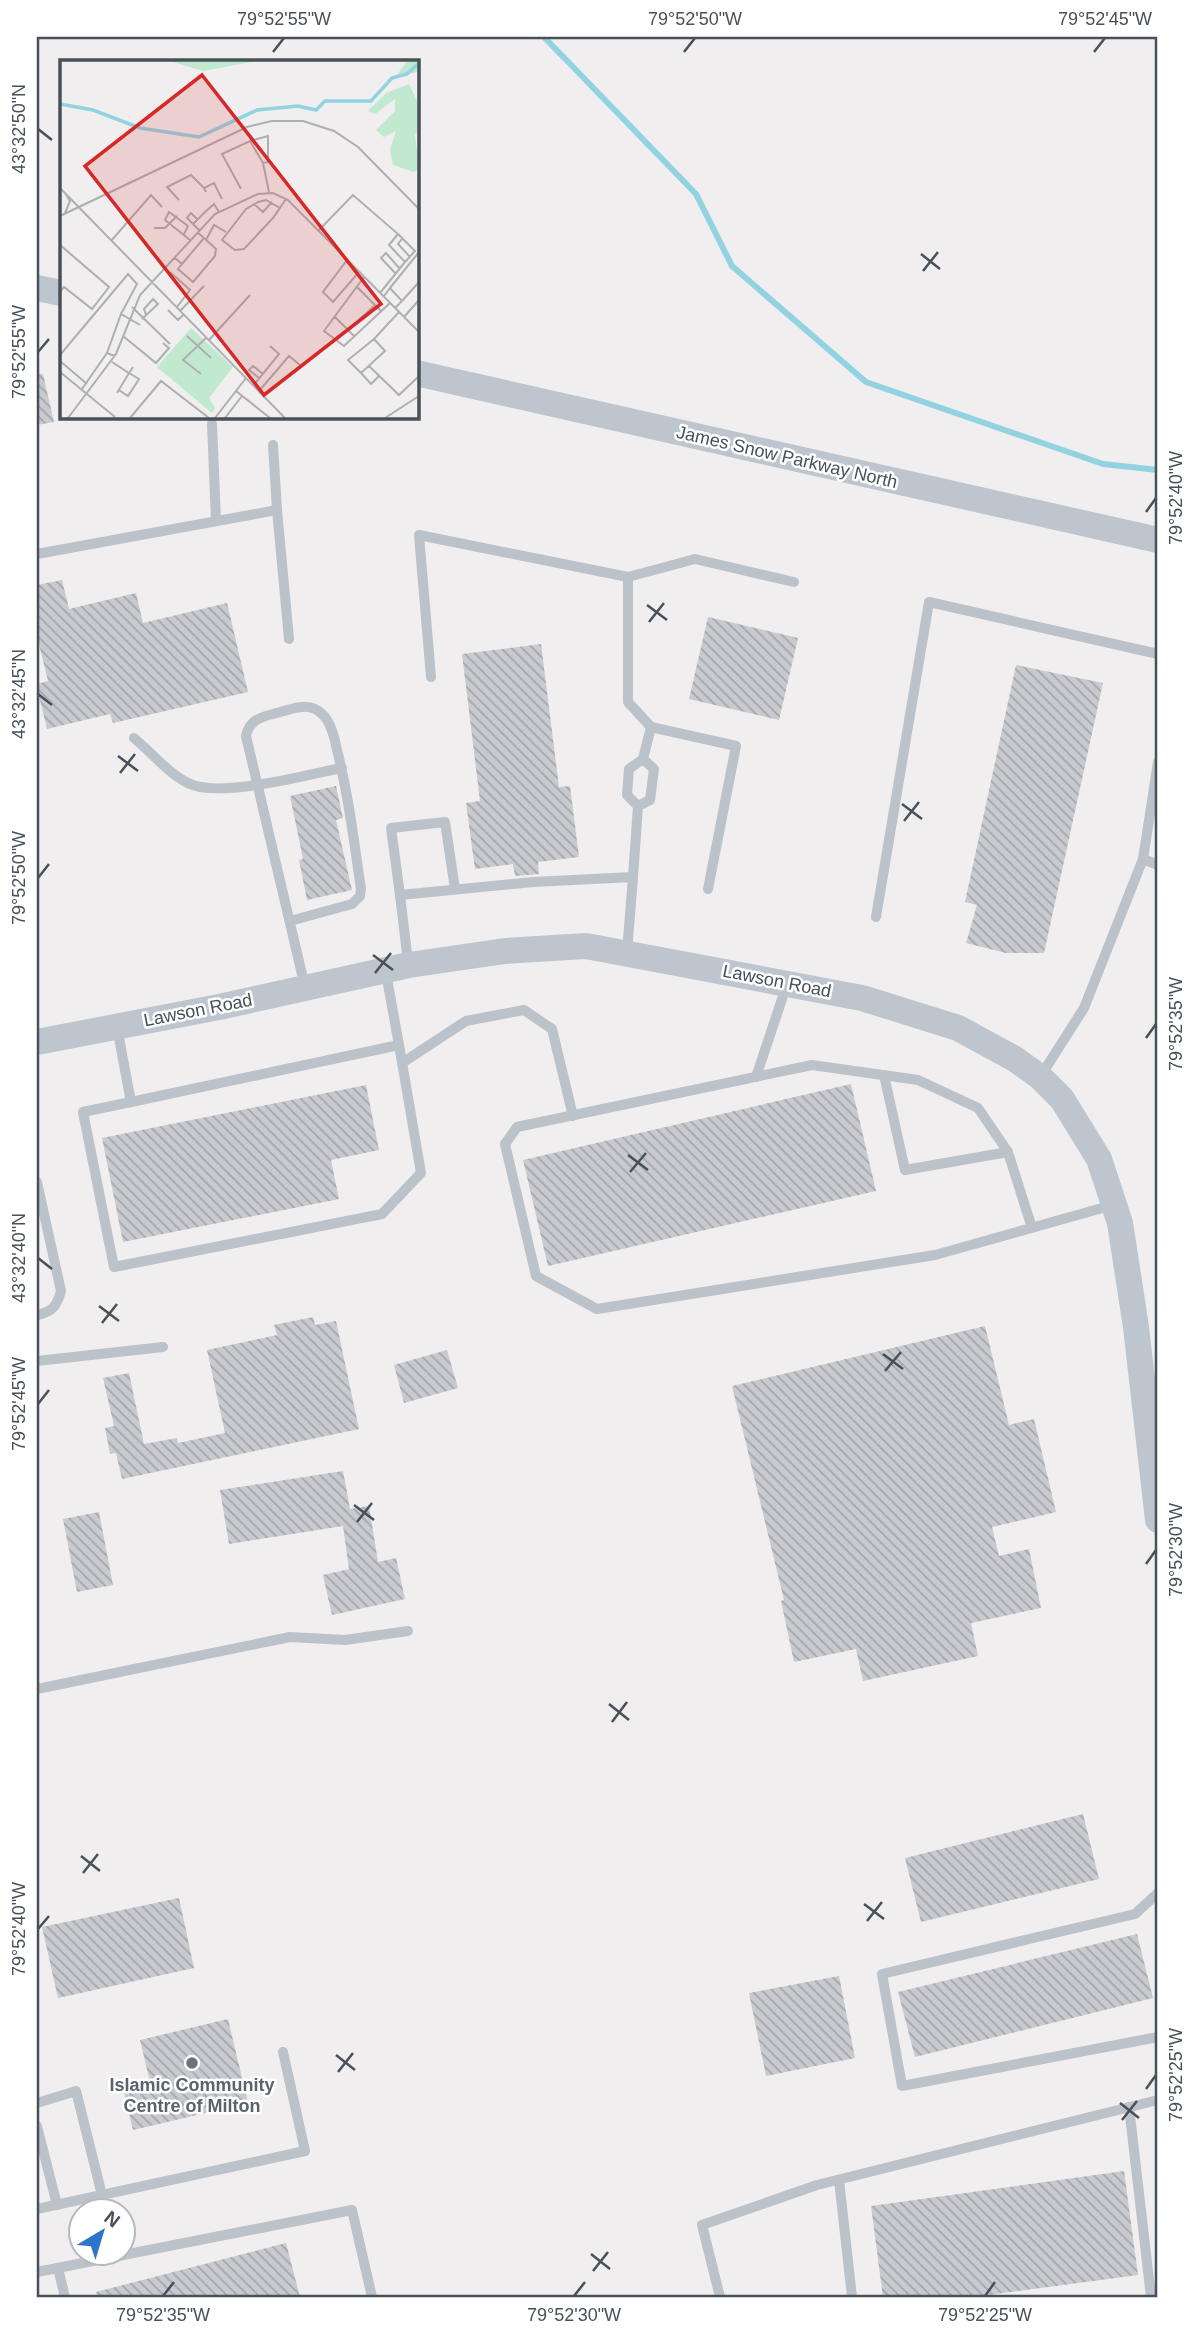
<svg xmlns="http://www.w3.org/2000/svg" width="1195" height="2334" font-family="Arial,sans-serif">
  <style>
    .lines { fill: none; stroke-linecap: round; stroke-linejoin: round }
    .stream { stroke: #93d3e1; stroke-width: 6 }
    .building { fill: url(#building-back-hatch) }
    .lane { stroke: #bbc2c9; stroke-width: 10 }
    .secondary { stroke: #bdc6cf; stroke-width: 26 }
    .ticks { fill: none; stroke: #485159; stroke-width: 2.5 }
    .worship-dot { fill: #6b7280; stroke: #fff; stroke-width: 2.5 }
    .labels { text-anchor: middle; stroke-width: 5; stroke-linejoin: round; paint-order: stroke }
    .street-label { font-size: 18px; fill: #485159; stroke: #fff }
    .worship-label { font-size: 18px; font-weight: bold; fill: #5b616d; stroke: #fff }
    .inset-river { fill: none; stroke: #93d3e1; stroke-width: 3.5 }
    .inset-road { fill: none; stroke: #adafb2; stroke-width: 2 }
    .view { fill: #d62828; fill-opacity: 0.15; stroke: #d62828; stroke-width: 3.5 }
    .inset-edge { fill: none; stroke: #485159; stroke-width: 3.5 }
    .neatline { fill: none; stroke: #485159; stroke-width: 2.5 }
    .ticks-label { font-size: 18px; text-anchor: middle; fill: #485159 }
  </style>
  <defs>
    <pattern id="building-back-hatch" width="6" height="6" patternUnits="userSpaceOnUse" patternTransform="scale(1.75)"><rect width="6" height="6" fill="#c9cad0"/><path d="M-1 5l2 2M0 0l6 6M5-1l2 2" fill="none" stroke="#a5a6ac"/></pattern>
  </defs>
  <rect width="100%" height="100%" fill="#f0eeee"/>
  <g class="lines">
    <path class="stream" d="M544,37l152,157 36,72 134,116 237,82 55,6"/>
  </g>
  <g class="building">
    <path d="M37,374h6l11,48 -17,3z"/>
    <path d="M62,580l7,29 67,-16 7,30 84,-20 21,89 -135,31 -3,-9 -63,15 -10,-41v-4l11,-3 -11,-45v-51z"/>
    <path d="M708,617l90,21 -19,82 -90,-21z"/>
    <path d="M541,644l18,143 11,-1 9,71 -41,5 1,12 -24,2 -2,-12 -38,5 -9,-66 14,-2 -18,-147z"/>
    <path d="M1016,665l87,18 -59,270h-38l-40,-10 11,-38 -12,-3z"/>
    <path d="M336,786l7,32 -7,2 16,70 -45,10 -8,-40 4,-1 -13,-63z"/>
    <path d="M851,1084l25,107 -328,75 -25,-106z"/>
    <path d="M366,1085l13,65 -48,10 8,39 -216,43 -21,-104z"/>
    <path d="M313,1317l2,8 21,-4 23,108 -237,50 -6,-26 -6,1 -5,-26 9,-2 -11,-48 26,-5 15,71 33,-6 1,5 47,-10 -18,-83 70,-15 -3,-10z"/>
    <path d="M985,1326l24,99 25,-6 22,93 -64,15 7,29 30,-7 12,59 -70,15 7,33 -115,25 -7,-32 -62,13 -13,-61 3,-1 -52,-214z"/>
    <path d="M447,1350l11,38 -54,15 -10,-38z"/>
    <path d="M343,1471l7,38 19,-3 9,56 18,-4 9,41 -73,16 -9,-40 26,-6 -6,-43 -114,18 -9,-54z"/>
    <path d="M99,1512l14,73 -36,7 -14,-73z"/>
    <path d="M1083,1814l16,65 -178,43 -16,-64z"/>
    <path d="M179,1898l15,70 -136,30 -16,-71z"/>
    <path d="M1137,1934l16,64 -238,59 -17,-65z"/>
    <path d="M839,1976l16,82 -89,18 -17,-83z"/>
    <path d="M228,2019l20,84 -115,27 -9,-38 27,-6 -11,-46z"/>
    <path d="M1124,2171l14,104 -164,22h-91l-12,-91z"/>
    <path d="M286,2243l14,54h-203l-1,-5z"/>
  </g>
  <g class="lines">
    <g class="lane">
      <path d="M212,424l4,97"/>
      <path d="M273,445l4,65"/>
      <path d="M37,554l240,-44 12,129"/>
      <path d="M628,577l67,-18 99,23"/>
      <path d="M431,677l-12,-142 209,42v125l23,25"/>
      <path d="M134,738c17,14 34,35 54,45 30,16 118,-8 154,-15"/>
      <path d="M643,759l8,-32 85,19 -28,143"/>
      <path d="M1143,859l15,6"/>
      <path d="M633,877l5,-71 -11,-11 2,-26 14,-10 11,10 -4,31 -12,6"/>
      <path d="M400,895l-9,-67 54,-6 10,67"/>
      <path d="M876,917l53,-315 229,52"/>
      <path d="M290,921l62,-17 8,-8 1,-7c-7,-46 -12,-93 -24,-139 -2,-10 -4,-21 -10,-30 -2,-4 -8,-9 -12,-11 -12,-6 -29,2 -42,5 -13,3 -24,7 -27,22l59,251"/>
      <path d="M408,962l-8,-67 133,-13 100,-5 -6,75"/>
      <path d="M117,1027l14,75 268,-57 -13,-72"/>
      <path d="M402,1063l64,-42 58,-11 28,19 21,87"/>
      <path d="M884,1075l21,95 103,-18"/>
      <path d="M756,1077l31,-93"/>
      <path d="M1040,1077l44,-69 59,-149 15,-97"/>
      <path d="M131,1102l-48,10 31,155 268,-53 39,-41 -22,-128"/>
      <path d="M37,1182l24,109c-4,15 -9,21 -24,24"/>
      <path d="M1032,1228l-24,-76 -30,-44 -60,-28 -106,-15 -295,62 -12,17 31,132 61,33 338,-54 178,-50"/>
      <path d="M37,1361l126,-14"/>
      <path d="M37,1689l253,-52 55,3 63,-9"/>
      <path d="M1158,1893l-23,21 -253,60 20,112 256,-49"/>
      <path d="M37,2103l39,-12 26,104"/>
      <path d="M1129,2107l22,190"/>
      <path d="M37,2126l20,79"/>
      <path d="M839,2180l13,117"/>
      <path d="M37,2209l268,-58 -22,-99"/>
      <path d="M58,2268l7,29"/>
      <path d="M37,2272l315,-62 20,87"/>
      <path d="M720,2297l-18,-72 115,-40 341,-85"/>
    </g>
    <g class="secondary">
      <path d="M37,288l24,5"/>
      <path d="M416,373l742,167"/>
      <path d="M37,1042l182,-35 190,-42 96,-14 81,-5 276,52 96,30 57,31 25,18 22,22 37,60 21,64 16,104 22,193"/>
    </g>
  </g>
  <path class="ticks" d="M273,52l11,-14M684,52l11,-14M1094,52l11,-14M38,129l14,11M921,254l19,15M923,271l15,-19M38,352l11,-13M1146,512l10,-14M647,605l20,15M649,622l15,-19M38,694l14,11M118,756l20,15M120,773l15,-19M902,804l20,15M904,821l15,-19M38,878l11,-14M373,955l20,15M375,973l16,-20M1146,1038l10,-14M628,1155l20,15M630,1172l16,-19M38,1258l14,11M99,1306l20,15M102,1323l15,-19M883,1354l20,15M885,1371l16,-19M38,1404l11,-14M354,1505l20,15M357,1522l15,-19M1146,1564l10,-14M609,1704l20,16M612,1722l15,-20M81,1856l19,15M83,1873l15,-19M864,1904l20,15M867,1921l15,-19M38,1929l11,-13M336,2055l19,15M338,2072l15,-19M1146,2089l10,-14M1120,2103l19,15M1122,2120l15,-19M591,2254l19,15M593,2271l15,-19M163,2296l11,-14M574,2296l11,-14M985,2296l10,-14"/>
  <circle class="worship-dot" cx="192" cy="2063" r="7"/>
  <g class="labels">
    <g class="street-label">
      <text transform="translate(787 457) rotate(13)" y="6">James Snow Parkway North</text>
      <text transform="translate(777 981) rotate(11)" y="6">Lawson Road</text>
      <text transform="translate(198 1010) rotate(-11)" y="6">Lawson Road</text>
    </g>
    <g class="worship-label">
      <text x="192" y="2091">Islamic Community<tspan x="192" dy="21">Centre of Milton</tspan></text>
    </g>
  </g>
  <g transform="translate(60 60)">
    <rect width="359" height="359" fill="#f0eeee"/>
    <path d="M106,0h97l-60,11zM348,0h11v12l-23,4zM349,24l10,21v26l-4,3 4,36 -6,2 -20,-7 -3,-15 6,-19 -12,6 -8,-7 19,-19v-12l-20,15 -7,-3 18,-18zM131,268l42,39 -24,31 6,10 -3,5 -55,-46z" fill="#c1e9cf"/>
    <path class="inset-river" d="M0,44l33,6 47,18 59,9 58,-27 41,-4 18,4 9,-9h46l21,-23 15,-4 12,-11"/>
    <path class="inset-road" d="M190,81l18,-5v26l-5,1M0,128l225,230M181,129l-19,-35 28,-13 13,22 6,29M146,132l-2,-4 10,-5 8,16M119,140l-12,-13 24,-12 13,13M194,144l9,8 9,-10M220,148l-14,-8 -8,2 -12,7 -24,31 13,10 9,-1 29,-31 13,-19M5,153l5,-12 -5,-8M0,156l187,-89 25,-6h31l31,10 24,16 61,62M133,164l-6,-6 4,-5 6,6M94,168h11l12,-12M139,170l-6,-6 12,-12 9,-8 5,8M259,170l34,-35 45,39 -9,11 16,17 -25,31M124,174l4,-8 -19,-14 -4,8 25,20M338,174l17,17 -10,11M342,179l-4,5 12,13M146,180l8,-15 12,7M51,181l40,-46 11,12M0,185l49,42 -17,22 -28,-22 -4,5M115,198l7,6 22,-26 -7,-6M287,200l-24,32 10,10 26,-30M122,204l-4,5 15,13 22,-26 1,-7 -12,-11M110,212l20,18 -13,17M336,214l-15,-16 5,-5 14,16M304,217l-40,54 20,15 46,-43M297,227l24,24M330,228l29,-36M324,236l6,-8 12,13 -7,7M342,241l17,-19M72,247l38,37M108,250l10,10 6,-6M120,251l24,-25M274,256l20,20M344,257l15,-17M82,259l16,-15 -5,-5 -9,10 2,6M288,270l27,-25M63,276l33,27 13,-15 -6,-5M127,276l24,22M149,280l41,-45M47,293l14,-39 19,11M0,295l68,-81 9,10 -16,30M0,301l27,23M52,302l17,11 4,-6M309,306l30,29 20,-19M0,312l55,45M301,313l-13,-13 26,-21M141,314l-18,-14 23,-22M319,316l-8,8 -10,-11 24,-22 -11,-12 25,-27M199,318l-10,-8 4,-4 10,8M193,326l26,-32 -9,-8M22,329l25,-36 8,3M176,331l34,27M199,331l30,-35 11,9M57,333l12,-20 10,6 -11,17 -9,-6M8,358l48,-64 24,-59 75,-81 43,-20 15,-1 15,7 131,132M70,358l31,-37 48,37M155,358l31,-40M165,358l17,-22M325,358l34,-22"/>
    <path class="view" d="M142,15l179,229 -117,91 -179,-229z"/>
    <rect width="359" height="359" class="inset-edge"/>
  </g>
  <rect width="1195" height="2334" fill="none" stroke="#ffffff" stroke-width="77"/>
  <g transform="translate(102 2232) rotate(38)"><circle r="33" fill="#ffffff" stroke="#b6b9bd" stroke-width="2"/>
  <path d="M0-5L12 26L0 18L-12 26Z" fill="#2e75ca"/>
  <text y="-10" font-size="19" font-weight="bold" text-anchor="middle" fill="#485159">N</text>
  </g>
  <rect x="38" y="38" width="1118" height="2258" class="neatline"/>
  <g class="ticks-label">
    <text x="284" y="25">79°52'55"W</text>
    <text x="695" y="25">79°52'50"W</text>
    <text x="1105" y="25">79°52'45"W</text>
    <text transform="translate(19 129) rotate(-90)" y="6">43°32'50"N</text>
    <text transform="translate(19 352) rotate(-90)" y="6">79°52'55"W</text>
    <text transform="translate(1176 498) rotate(-90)" y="6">79°52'40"W</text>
    <text transform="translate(19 694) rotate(-90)" y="6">43°32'45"N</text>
    <text transform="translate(19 878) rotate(-90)" y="6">79°52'50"W</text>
    <text transform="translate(1176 1024) rotate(-90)" y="6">79°52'35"W</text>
    <text transform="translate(19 1258) rotate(-90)" y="6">43°32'40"N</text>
    <text transform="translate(19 1404) rotate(-90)" y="6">79°52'45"W</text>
    <text transform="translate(1176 1550) rotate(-90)" y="6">79°52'30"W</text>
    <text transform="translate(19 1929) rotate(-90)" y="6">79°52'40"W</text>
    <text transform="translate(1176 2075) rotate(-90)" y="6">79°52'25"W</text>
    <text x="163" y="2321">79°52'35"W</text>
    <text x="574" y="2321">79°52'30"W</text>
    <text x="985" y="2321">79°52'25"W</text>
  </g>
</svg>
